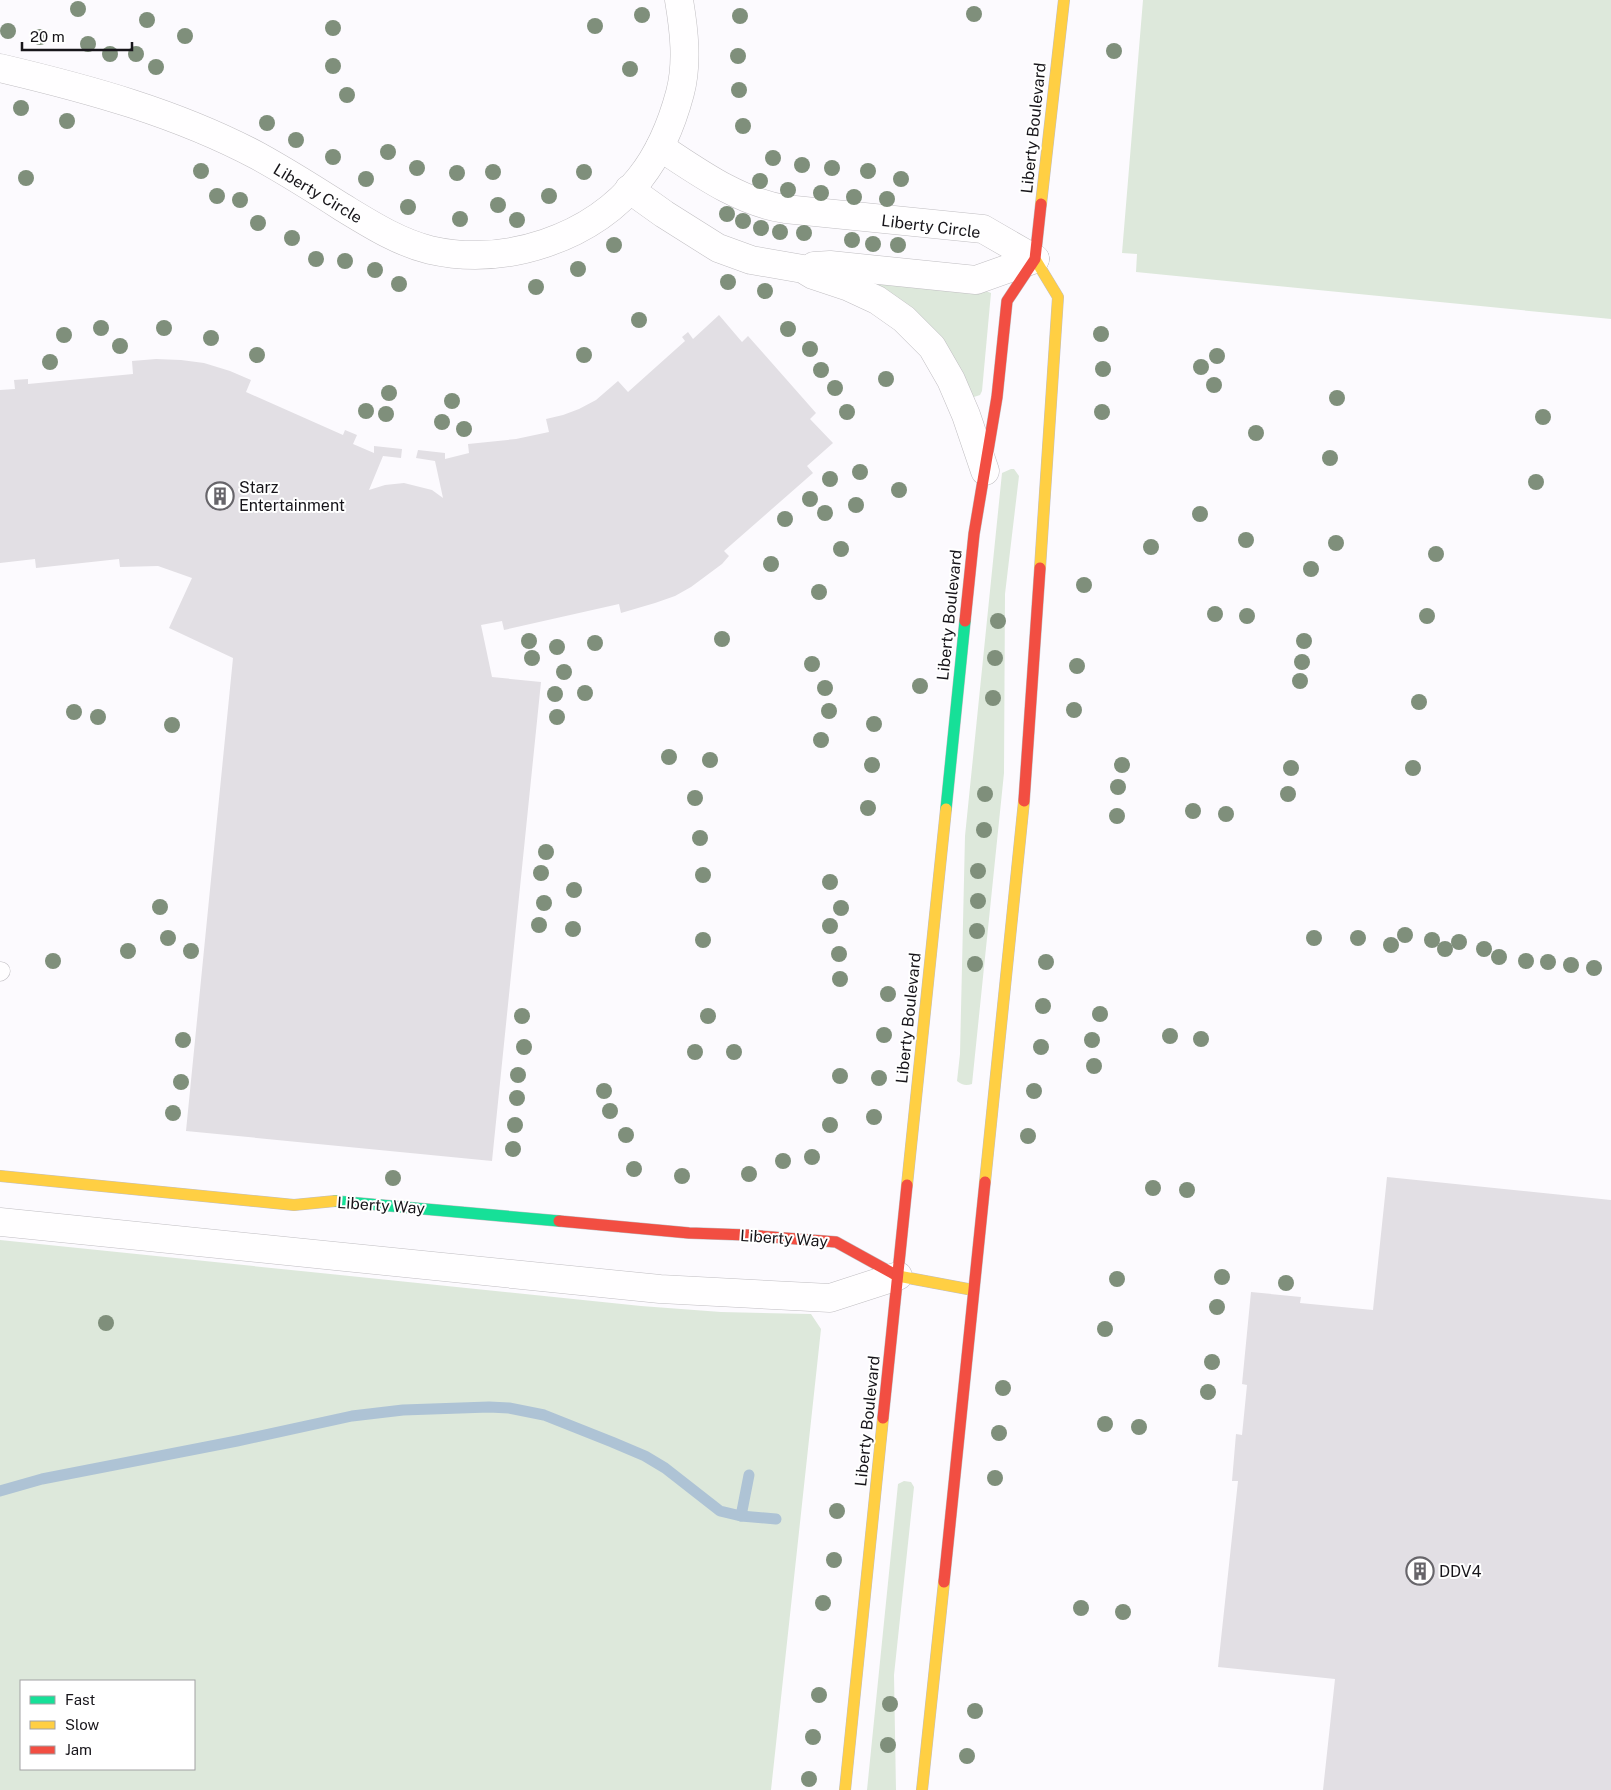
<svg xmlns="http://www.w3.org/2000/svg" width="1611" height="1790" font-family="'Public Sans',sans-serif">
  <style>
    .green { fill: #dde8db; fill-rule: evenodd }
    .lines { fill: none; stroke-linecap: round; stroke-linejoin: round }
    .stream { stroke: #aec3d5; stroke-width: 11 }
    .building { fill: #e2dfe4 }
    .lane-casing { stroke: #c0bec2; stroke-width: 19 }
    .street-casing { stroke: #c0bec2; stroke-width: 29 }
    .fast-casing { stroke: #c0bec2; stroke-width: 12 }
    .slow-casing { stroke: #c0bec2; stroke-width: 12 }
    .jam-casing { stroke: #c0bec2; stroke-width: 12 }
    .lane { stroke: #fffeff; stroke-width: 18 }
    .street { stroke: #fffeff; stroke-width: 28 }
    .fast { stroke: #16e098; stroke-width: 11 }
    .slow { stroke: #ffcf43; stroke-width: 11 }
    .jam { stroke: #f24e42; stroke-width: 11 }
    .tree { fill: #7f8f7b }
    .labels { text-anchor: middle; stroke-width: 4; stroke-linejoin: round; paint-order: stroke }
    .street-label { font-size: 16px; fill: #17151a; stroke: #fff }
    .poi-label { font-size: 16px; fill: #17151a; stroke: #fff; text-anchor: start }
  </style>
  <rect width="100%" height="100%" fill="#fcfafe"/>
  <g class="green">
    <path d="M1143,0h468v319l-475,-47 1,-18 -15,-1z"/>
    <path d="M873,282l113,9 5,2 -9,98 -2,4 -6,2h-3z"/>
    <path d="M1011,469h3l5,7 -14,118 -1,179 -32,311c-6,2 -10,1 -15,-3l3,-27 5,-218 37,-363z"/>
    <path d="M0,1240l641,66 80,6 90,2 10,15 -50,461h-771zM21,1681h173v88h-173z"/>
    <path d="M904,1481l7,1 3,5 -20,188 2,115h-29l31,-306z"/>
  </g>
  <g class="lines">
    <g class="stream">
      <path d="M0,1491l42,-12 195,-38 115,-25 51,-6 86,-3 20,1 35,7 68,27 33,14 20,12 55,43 21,5 35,3"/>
      <path d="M741,1516l8,-41"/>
    </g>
  </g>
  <g class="building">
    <path d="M719,315l23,27 6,-6 68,77 -6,6 23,24 -26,23 6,7 -89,78 5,5 -7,8 -31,23 -16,9 -20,7 -34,10 -2,-9 -115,26 -2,-9 -21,4 11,52 49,5 -49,479 -306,-30 47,-473 -64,-30 23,-50 -34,-12 -38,1 -1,-8 -83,9 -1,-9 -35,4v-173l15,-1 -1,-9 14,-1v5l105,-10 -1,-13 24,-2 25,1 23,3 26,8 21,9 -5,12 97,43 2,-5 12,5 -4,9 21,9v-7l28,3 -1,9 -18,-2 -14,34 16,-5 19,-2 28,7 11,8 -8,-37 -19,-3 2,-8 27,3v6l24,-6 -1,-9 48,-5 33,-7 -3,-13 17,-4 16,-6 17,-9 22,-19 10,11 57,-51 -3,-4 6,-5 5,7z"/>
    <path d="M1387,1177l224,23v590h-288l12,-111 -117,-12 20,-186h-6l4,-47 6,1 5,-50 -5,-1 9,-92 50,5 -1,6 73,7z"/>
  </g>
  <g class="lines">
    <g class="lane-casing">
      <path id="lane" d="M0,972l1,-1"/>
    </g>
    <g class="street-casing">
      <g id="street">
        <path d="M0,68c89,21 177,45 258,88 29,16 56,33 84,51 28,17 56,35 88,43 75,17 162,-11 210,-72 19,-24 32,-55 40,-85 8,-30 4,-63 -1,-93"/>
        <path d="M660,147c38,25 79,55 125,62l198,20 52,30"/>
        <path d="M629,189l35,25 54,34 33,12 52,9 10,6 36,12 28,13 27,19 28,28 19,33 15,35 19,56"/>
        <path d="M814,266l16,-1 146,15 59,-21"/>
        <path d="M0,1222l660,67 170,9 68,-22"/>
      </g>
    </g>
    <g class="fast-casing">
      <g id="fast">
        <path d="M946,809l19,-188"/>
        <path d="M335,1201l224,20"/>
      </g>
    </g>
    <g class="slow-casing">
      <g id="slow">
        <path d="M1041,204l23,-204"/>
        <path d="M1035,259l23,38 -18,271"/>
        <path d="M0,1176l294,29 41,-4"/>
        <path d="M985,1182l39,-381"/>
        <path d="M907,1185l39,-376"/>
        <path d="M894,1274l4,2 75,14"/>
        <path d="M845,1790l38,-372"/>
        <path d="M922,1790l22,-208"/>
      </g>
    </g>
    <g class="jam-casing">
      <g id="jam">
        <path d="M965,621l9,-87 23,-137 10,-96 28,-42 6,-55"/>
        <path d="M1024,801l16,-233"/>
        <path d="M559,1221l130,12 58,2 89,7 58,32"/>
        <path d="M883,1418l24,-233"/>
        <path d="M944,1582l41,-400"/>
      </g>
    </g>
    <use href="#lane" class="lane"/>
    <use href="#street" class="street"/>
    <use href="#fast" class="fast"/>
    <use href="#slow" class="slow"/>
    <use href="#jam" class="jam"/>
  </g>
  <g class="tree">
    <circle cx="78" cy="9" r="8"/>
    <circle cx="974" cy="14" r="8"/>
    <circle cx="642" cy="15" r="8"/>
    <circle cx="740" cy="16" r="8"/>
    <circle cx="147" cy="20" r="8"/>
    <circle cx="595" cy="26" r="8"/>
    <circle cx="333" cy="28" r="8"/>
    <circle cx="8" cy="31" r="8"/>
    <circle cx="185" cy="36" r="8"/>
    <circle cx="40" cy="37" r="8"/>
    <circle cx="88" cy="44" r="8"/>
    <circle cx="1114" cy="51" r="8"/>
    <circle cx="110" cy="54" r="8"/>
    <circle cx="136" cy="54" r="8"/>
    <circle cx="738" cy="56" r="8"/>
    <circle cx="333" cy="66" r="8"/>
    <circle cx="156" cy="67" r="8"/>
    <circle cx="630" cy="69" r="8"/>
    <circle cx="739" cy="90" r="8"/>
    <circle cx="347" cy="95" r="8"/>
    <circle cx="21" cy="108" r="8"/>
    <circle cx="67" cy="121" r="8"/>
    <circle cx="267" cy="123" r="8"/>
    <circle cx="743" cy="126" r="8"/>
    <circle cx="296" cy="140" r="8"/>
    <circle cx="388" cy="152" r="8"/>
    <circle cx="333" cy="157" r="8"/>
    <circle cx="773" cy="158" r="8"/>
    <circle cx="802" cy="165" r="8"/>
    <circle cx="417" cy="168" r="8"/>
    <circle cx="832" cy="168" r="8"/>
    <circle cx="201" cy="171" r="8"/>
    <circle cx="868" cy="171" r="8"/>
    <circle cx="493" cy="172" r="8"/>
    <circle cx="584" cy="172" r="8"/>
    <circle cx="457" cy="173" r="8"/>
    <circle cx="26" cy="178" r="8"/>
    <circle cx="366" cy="179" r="8"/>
    <circle cx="901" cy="179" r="8"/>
    <circle cx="760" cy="181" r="8"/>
    <circle cx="788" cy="190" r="8"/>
    <circle cx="821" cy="193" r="8"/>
    <circle cx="217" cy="196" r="8"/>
    <circle cx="549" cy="196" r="8"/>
    <circle cx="854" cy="197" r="8"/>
    <circle cx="887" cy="199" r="8"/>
    <circle cx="240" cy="200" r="8"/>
    <circle cx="498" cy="205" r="8"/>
    <circle cx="408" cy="207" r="8"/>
    <circle cx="727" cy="214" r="8"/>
    <circle cx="460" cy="219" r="8"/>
    <circle cx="517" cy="220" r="8"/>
    <circle cx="743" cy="221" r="8"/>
    <circle cx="258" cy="223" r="8"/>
    <circle cx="761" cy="228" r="8"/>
    <circle cx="780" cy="232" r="8"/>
    <circle cx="804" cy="233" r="8"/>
    <circle cx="292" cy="238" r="8"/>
    <circle cx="852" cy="240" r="8"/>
    <circle cx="873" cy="244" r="8"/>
    <circle cx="614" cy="245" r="8"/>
    <circle cx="898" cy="245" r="8"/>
    <circle cx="316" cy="259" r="8"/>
    <circle cx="345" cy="261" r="8"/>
    <circle cx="578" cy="269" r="8"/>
    <circle cx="375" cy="270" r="8"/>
    <circle cx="728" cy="282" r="8"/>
    <circle cx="399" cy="284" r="8"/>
    <circle cx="536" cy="287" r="8"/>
    <circle cx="765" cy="291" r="8"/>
    <circle cx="639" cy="320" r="8"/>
    <circle cx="101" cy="328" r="8"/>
    <circle cx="164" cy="328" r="8"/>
    <circle cx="788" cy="329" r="8"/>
    <circle cx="1101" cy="334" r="8"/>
    <circle cx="64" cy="335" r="8"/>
    <circle cx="211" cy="338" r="8"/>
    <circle cx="120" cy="346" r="8"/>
    <circle cx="810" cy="349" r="8"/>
    <circle cx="257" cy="355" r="8"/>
    <circle cx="584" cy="355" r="8"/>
    <circle cx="1217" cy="356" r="8"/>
    <circle cx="50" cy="362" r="8"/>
    <circle cx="1201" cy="367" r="8"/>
    <circle cx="1103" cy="369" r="8"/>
    <circle cx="821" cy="370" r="8"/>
    <circle cx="886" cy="379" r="8"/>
    <circle cx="1214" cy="385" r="8"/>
    <circle cx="835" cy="388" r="8"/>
    <circle cx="389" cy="393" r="8"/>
    <circle cx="1337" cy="398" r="8"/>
    <circle cx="452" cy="401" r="8"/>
    <circle cx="366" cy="411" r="8"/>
    <circle cx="847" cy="412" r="8"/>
    <circle cx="1102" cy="412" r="8"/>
    <circle cx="386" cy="414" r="8"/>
    <circle cx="1543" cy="417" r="8"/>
    <circle cx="442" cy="422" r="8"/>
    <circle cx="464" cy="429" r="8"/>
    <circle cx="1256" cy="433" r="8"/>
    <circle cx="1330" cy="458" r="8"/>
    <circle cx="860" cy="472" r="8"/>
    <circle cx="830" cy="479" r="8"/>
    <circle cx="1536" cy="482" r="8"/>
    <circle cx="899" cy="490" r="8"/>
    <circle cx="810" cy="499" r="8"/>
    <circle cx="856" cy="505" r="8"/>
    <circle cx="825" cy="513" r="8"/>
    <circle cx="1200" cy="514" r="8"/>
    <circle cx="785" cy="519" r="8"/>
    <circle cx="1246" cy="540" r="8"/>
    <circle cx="1336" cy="543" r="8"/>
    <circle cx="1151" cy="547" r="8"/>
    <circle cx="841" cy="549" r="8"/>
    <circle cx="1436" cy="554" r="8"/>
    <circle cx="771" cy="564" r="8"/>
    <circle cx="1311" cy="569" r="8"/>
    <circle cx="1084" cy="585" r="8"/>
    <circle cx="819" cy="592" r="8"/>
    <circle cx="1215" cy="614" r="8"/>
    <circle cx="1247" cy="616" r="8"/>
    <circle cx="1427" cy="616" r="8"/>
    <circle cx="998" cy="621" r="8"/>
    <circle cx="722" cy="639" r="8"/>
    <circle cx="529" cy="641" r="8"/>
    <circle cx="1304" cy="641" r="8"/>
    <circle cx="595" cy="643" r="8"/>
    <circle cx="557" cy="647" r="8"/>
    <circle cx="532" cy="658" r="8"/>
    <circle cx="995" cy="658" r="8"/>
    <circle cx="1302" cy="662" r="8"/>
    <circle cx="812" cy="664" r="8"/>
    <circle cx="1077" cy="666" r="8"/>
    <circle cx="564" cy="672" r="8"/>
    <circle cx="1300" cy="681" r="8"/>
    <circle cx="920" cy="686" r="8"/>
    <circle cx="825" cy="688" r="8"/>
    <circle cx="585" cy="693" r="8"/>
    <circle cx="555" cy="694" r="8"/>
    <circle cx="993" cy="698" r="8"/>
    <circle cx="1419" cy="702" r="8"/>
    <circle cx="1074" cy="710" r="8"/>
    <circle cx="829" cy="711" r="8"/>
    <circle cx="74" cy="712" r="8"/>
    <circle cx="98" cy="717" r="8"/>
    <circle cx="557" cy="717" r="8"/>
    <circle cx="874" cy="724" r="8"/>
    <circle cx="172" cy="725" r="8"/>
    <circle cx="821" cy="740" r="8"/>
    <circle cx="669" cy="757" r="8"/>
    <circle cx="710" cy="760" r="8"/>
    <circle cx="872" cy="765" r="8"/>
    <circle cx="1122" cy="765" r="8"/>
    <circle cx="1291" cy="768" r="8"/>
    <circle cx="1413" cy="768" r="8"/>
    <circle cx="1118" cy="787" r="8"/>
    <circle cx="985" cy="794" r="8"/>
    <circle cx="1288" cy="794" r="8"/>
    <circle cx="695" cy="798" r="8"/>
    <circle cx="868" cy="808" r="8"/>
    <circle cx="1193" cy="811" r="8"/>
    <circle cx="1226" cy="814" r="8"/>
    <circle cx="1117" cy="816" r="8"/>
    <circle cx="984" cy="830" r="8"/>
    <circle cx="700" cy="838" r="8"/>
    <circle cx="546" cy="852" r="8"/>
    <circle cx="978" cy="871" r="8"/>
    <circle cx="541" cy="873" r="8"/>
    <circle cx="703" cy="875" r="8"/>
    <circle cx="830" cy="882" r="8"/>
    <circle cx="574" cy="890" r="8"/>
    <circle cx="978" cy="901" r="8"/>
    <circle cx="544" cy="903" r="8"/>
    <circle cx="160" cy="907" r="8"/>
    <circle cx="841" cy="908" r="8"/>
    <circle cx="539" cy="925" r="8"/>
    <circle cx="830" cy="926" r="8"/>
    <circle cx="573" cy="929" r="8"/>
    <circle cx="977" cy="931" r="8"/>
    <circle cx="1405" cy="935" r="8"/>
    <circle cx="168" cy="938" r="8"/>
    <circle cx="1314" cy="938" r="8"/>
    <circle cx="1358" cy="938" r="8"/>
    <circle cx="703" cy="940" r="8"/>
    <circle cx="1432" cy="940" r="8"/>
    <circle cx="1459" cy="942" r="8"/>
    <circle cx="1391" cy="945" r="8"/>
    <circle cx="1445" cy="949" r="8"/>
    <circle cx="1484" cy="949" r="8"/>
    <circle cx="128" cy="951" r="8"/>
    <circle cx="191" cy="951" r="8"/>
    <circle cx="839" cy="954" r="8"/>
    <circle cx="1499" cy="957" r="8"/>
    <circle cx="53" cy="961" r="8"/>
    <circle cx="1526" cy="961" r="8"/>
    <circle cx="1046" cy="962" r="8"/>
    <circle cx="1548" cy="962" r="8"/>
    <circle cx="975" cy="964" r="8"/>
    <circle cx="1571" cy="965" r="8"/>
    <circle cx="1594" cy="968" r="8"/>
    <circle cx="840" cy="979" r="8"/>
    <circle cx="888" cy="994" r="8"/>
    <circle cx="1043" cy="1006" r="8"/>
    <circle cx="1100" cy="1014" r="8"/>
    <circle cx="522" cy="1016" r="8"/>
    <circle cx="708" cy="1016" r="8"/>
    <circle cx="884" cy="1035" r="8"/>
    <circle cx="1170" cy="1036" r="8"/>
    <circle cx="1201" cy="1039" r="8"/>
    <circle cx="183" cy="1040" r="8"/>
    <circle cx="1092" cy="1040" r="8"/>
    <circle cx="524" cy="1047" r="8"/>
    <circle cx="1041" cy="1047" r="8"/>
    <circle cx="695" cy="1052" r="8"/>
    <circle cx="734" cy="1052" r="8"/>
    <circle cx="1094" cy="1066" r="8"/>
    <circle cx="518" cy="1075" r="8"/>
    <circle cx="840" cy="1076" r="8"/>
    <circle cx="879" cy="1078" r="8"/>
    <circle cx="181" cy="1082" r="8"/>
    <circle cx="604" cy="1091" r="8"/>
    <circle cx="1034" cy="1091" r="8"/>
    <circle cx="517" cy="1098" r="8"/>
    <circle cx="610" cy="1111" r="8"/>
    <circle cx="173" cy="1113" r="8"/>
    <circle cx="874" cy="1117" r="8"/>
    <circle cx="515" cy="1125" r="8"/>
    <circle cx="830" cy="1125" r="8"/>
    <circle cx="626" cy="1135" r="8"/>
    <circle cx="1028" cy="1136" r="8"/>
    <circle cx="513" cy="1149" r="8"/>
    <circle cx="812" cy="1157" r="8"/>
    <circle cx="783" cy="1161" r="8"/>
    <circle cx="634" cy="1169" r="8"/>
    <circle cx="749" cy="1174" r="8"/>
    <circle cx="682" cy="1176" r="8"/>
    <circle cx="393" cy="1178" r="8"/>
    <circle cx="1153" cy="1188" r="8"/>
    <circle cx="1187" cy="1190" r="8"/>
    <circle cx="1222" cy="1277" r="8"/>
    <circle cx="1117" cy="1279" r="8"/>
    <circle cx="1286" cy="1283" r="8"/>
    <circle cx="1217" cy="1307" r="8"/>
    <circle cx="106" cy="1323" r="8"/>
    <circle cx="1105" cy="1329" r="8"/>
    <circle cx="1212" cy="1362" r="8"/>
    <circle cx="1003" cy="1388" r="8"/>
    <circle cx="1208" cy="1392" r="8"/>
    <circle cx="1105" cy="1424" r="8"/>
    <circle cx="1139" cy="1427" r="8"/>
    <circle cx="999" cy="1433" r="8"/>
    <circle cx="995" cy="1478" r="8"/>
    <circle cx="837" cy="1511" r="8"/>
    <circle cx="834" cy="1560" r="8"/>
    <circle cx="823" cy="1603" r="8"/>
    <circle cx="1081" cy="1608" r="8"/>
    <circle cx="1123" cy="1612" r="8"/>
    <circle cx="819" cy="1695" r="8"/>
    <circle cx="890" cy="1704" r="8"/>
    <circle cx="975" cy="1711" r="8"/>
    <circle cx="813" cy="1737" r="8"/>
    <circle cx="888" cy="1745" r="8"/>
    <circle cx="967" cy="1756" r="8"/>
    <circle cx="809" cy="1779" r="8"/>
  </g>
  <defs>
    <g id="building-ring" transform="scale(1.4375)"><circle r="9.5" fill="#fff" stroke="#67656a" stroke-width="1.5"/><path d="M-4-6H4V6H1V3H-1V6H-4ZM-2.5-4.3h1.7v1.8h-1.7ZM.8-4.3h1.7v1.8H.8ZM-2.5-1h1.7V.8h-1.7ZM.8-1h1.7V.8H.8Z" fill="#67656a"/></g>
  </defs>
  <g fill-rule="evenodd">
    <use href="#building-ring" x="220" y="496"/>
    <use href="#building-ring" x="1420" y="1571"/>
  </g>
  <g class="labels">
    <g class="street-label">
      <text transform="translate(1033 128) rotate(-84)" y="6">Liberty Boulevard</text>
      <text transform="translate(318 193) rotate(31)" y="6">Liberty Circle</text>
      <text transform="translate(931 226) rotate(7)" y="6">Liberty Circle</text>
      <text transform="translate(949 615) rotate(-84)" y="6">Liberty Boulevard</text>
      <text transform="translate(908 1018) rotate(-84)" y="6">Liberty Boulevard</text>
      <text transform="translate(381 1205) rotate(4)" y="6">Liberty Way</text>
      <text transform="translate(784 1238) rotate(4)" y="6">Liberty Way</text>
      <text transform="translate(867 1421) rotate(-84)" y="6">Liberty Boulevard</text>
    </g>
    <g class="poi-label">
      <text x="239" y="493">Starz<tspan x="239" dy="18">Entertainment</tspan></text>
      <text x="1439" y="1577">DDV4</text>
    </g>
  </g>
  <rect x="20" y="1680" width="175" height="90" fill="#ffffff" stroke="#a2a1a3"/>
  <rect x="30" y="1696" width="25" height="8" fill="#16e098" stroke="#a2a1a3"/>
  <text x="65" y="1705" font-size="15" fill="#17151a">Fast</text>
  <rect x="30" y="1721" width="25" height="8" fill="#ffcf43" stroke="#a2a1a3"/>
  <text x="65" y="1730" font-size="15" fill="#17151a">Slow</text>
  <rect x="30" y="1746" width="25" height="8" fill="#f24e42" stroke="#a2a1a3"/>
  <text x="65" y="1755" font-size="15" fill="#17151a">Jam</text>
  <path d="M22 42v8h110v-8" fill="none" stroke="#17151a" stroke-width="2.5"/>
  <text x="30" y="42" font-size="15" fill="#17151a" stroke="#ffffff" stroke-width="4" paint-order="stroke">20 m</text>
</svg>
